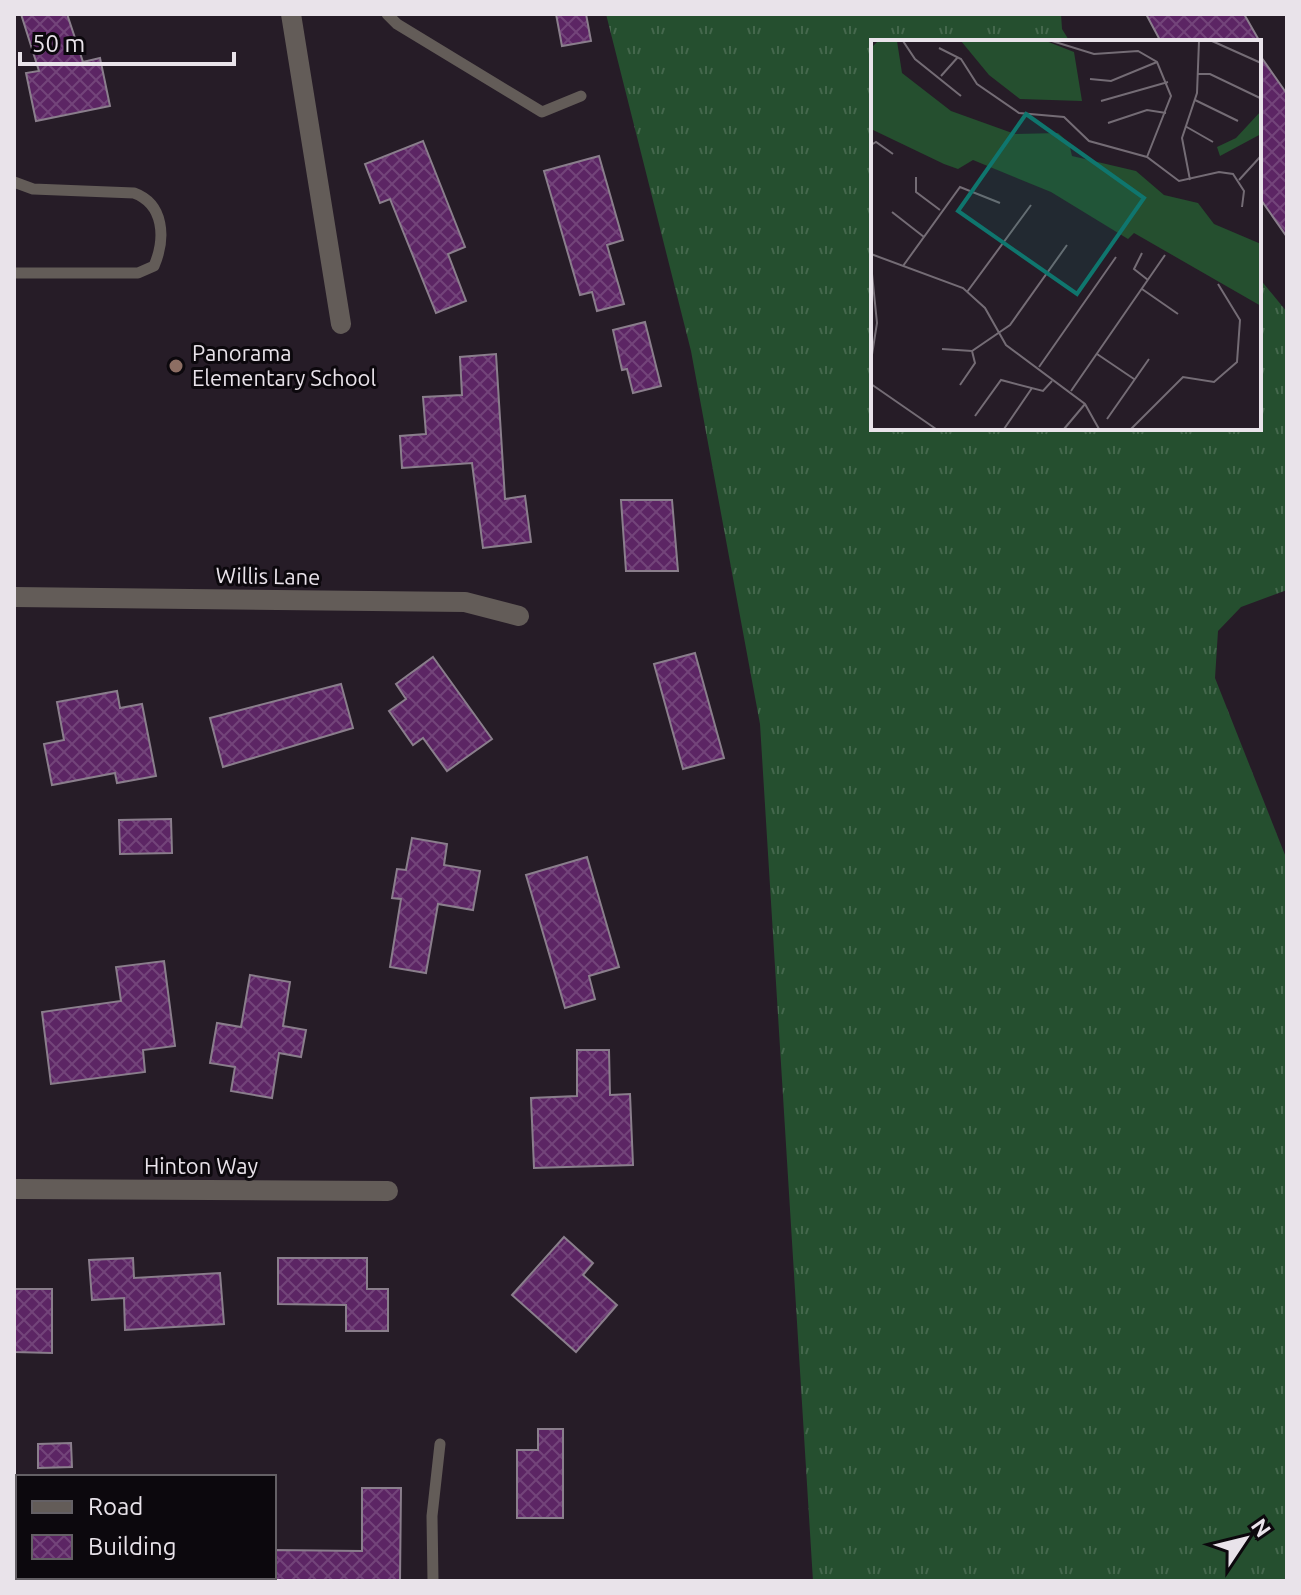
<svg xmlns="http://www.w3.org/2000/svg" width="1301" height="1595" font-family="Ubuntu,sans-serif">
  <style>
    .grass { fill: url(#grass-tufts) }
    .building { fill: url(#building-cross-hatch); stroke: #8a7e8c; stroke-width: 2 }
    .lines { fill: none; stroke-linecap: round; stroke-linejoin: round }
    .service { stroke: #635c58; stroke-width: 11 }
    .minor { stroke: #635c58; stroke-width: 20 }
    .education-dot { fill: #8d6e63; stroke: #0c080d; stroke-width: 3 }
    .labels { text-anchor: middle; stroke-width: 6; stroke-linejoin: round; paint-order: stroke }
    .poi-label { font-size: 22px; fill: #e9e3ea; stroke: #0c080d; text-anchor: start }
    .street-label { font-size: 22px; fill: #e9e3ea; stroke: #0c080d }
    .inset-road { fill: none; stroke: #746c75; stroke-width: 2 }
    .view { fill: #0f766e; fill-opacity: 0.15; stroke: #0f766e; stroke-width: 4 }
    .inset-edge { fill: none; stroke: #e9e3ea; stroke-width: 4 }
  </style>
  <defs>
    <pattern id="grass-tufts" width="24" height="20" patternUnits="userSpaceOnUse" patternTransform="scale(2)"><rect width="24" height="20" fill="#254f2f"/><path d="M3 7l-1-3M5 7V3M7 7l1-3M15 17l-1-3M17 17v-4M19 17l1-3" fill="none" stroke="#45684d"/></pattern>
    <pattern id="building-cross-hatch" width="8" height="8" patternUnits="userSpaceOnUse" patternTransform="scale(2)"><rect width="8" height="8" fill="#5c2564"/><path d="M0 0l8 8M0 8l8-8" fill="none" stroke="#73447a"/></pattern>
  </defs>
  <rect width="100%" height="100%" fill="#261c27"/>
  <path class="grass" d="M606,14h455l1,15 8,13h-197v386h386v-150l28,34v278l-46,17 -23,24 -3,47 72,182v721h-474l-53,-857 -69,-373z"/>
  <g class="building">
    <path d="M21,14h46l16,48 17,-4 10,48 -74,15 -10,-48 13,-2z"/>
    <path d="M556,14h30l5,27 -29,5z"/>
    <path d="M1146,14h98l16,28h-99z"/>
    <path d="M1259,54l28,40v143l-28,-40z"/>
    <path d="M423,141l42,106 -17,7 18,47 -30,12 -46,-114 -10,4 -15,-39z"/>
    <path d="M599,156l24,84 -16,5 17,59 -27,7 -5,-19 -12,3 -36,-124z"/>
    <path d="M645,322l16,64 -28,7 -6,-24 -5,1 -9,-40z"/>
    <path d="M496,354l9,145 20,-3 6,46 -48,6 -11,-85 -70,5 -2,-32 26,-2 -3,-37 39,-2 -2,-38z"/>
    <path d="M621,500h51l6,71h-52z"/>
    <path d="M695,653l29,105 -41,11 -29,-105z"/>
    <path d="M433,657l59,82 -45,32 -24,-33 -10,7 -24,-34 17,-12 -10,-15z"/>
    <path d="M341,684l12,44 -130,39 -13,-49z"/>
    <path d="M117,691l3,17 22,-4 14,72 -39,7 -2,-10 -63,12 -8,-41 20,-4 -7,-38z"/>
    <path d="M171,819l1,34 -52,1 -1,-34z"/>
    <path d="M412,838l35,6 -3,21 36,6 -7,39 -35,-6 -12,69 -36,-6 11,-68 -9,-1 5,-29 9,1z"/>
    <path d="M587,857l32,110 -30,9 6,23 -30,9 -39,-133z"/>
    <path d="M164,961l11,85 -32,4 2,22 -94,12 -9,-72 79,-11 -5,-34z"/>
    <path d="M250,975l40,7 -7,44 23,4 -5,27 -22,-4 -7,45 -41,-7 4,-24 -25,-4 7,-40 24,4z"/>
    <path d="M577,1050h32l1,45 20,-1 3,71 -99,3 -3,-70 46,-2z"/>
    <path d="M564,1237l29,26 -10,12 34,30 -41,47 -64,-57z"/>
    <path d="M133,1258l1,20 86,-5 4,51 -99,6 -1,-32 -32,2 -3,-40z"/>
    <path d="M278,1258h89v31h21v42h-42v-26l-68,-1z"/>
    <path d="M14,1289h38v64l-38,-1z"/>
    <path d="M538,1429h25v89h-46v-68h21z"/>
    <path d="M71,1443l1,24 -34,1v-24z"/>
    <path d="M362,1488h39l-1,93h-126v-31l88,1z"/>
  </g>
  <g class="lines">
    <g class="service">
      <path d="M387,14l10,10 145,88 39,-16"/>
      <path d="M14,182l19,7 101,4c30,11 32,45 20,73l-16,7h-124"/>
      <path d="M433,1581l-1,-65 8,-72"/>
    </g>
    <g class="minor">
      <path d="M291,14l50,310"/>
      <path d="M14,597l451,5 54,14"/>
      <path d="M14,1189l374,2"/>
    </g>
  </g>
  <circle class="education-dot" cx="176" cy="366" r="8"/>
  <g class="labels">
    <g class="poi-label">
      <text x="192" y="361">Panorama<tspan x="192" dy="25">Elementary School</tspan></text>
    </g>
    <g class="street-label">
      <text transform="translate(268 576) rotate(1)" y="8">Willis Lane</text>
      <text x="201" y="1174">Hinton Way</text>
    </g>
  </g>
  <g transform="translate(871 40)">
    <rect width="390" height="390" fill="#261c27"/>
    <path d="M7,1h19l5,32 49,38 64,23 43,-1 11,10 3,13 64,15 28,24 34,8 16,21 47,20v62l-127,-73 -6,6 -77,-47 -78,-32 -15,9 -14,-5 -73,-35v-81zM90,1h85l28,11 8,49 -62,-2 -31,-24zM390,71v23l-41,22 -3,-9 19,-9z" fill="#254f2f"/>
    <path class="inset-road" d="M32,1l12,18 46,37M181,1l42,13 44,-3 19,11 14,34 -24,61M341,1l49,22M68,8l22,11 16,25 42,29 45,4 25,24 58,16 32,24 40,-9 14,2 11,17 -2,16M327,34h12l50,24M70,36l17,-19M219,39l21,2 46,-19M324,60l43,21M230,61l67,-19M237,83l39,-13 19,3M314,86l28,16M0,105l5,-3 17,12M45,137v15l24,18M319,140l-8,-42 15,-45 2,-52M368,140l21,-23M21,172l32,25M271,213l-8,16 14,11M0,214l92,34 22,20 21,37 79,59 14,25M0,224l6,59 -6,38M32,226l57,-79 40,16M271,249l36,25M96,252l64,-87M71,309l30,2 38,-26 57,-80M226,314l37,25M168,327l77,-110M0,344l65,45M89,345l15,-22 -3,-12M200,351l94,-136M104,376l26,-36 42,11 9,-10M236,379l42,-60M133,389l28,-41M193,389l21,-25M260,389l52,-52 31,5 23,-20 3,-42 -22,-36"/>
    <path class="view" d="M155,74l118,84 -67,96 -119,-83z"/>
    <rect width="390" height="390" class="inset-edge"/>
  </g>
  <rect width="1301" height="1595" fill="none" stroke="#e9e3ea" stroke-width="32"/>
  <rect x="16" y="1475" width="260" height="104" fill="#0c080d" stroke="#646065" stroke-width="2"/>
  <rect x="32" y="1501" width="40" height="12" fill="#635c58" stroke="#646065" stroke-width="2"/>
  <text x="88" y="1515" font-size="24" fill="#e9e3ea">Road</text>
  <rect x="32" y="1535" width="40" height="24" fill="url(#building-cross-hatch)" stroke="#646065" stroke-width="2"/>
  <text x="88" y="1555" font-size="24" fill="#e9e3ea">Building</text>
  <g transform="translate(1245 1539) rotate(55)" stroke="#0c080d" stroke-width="6" paint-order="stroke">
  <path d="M0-6L14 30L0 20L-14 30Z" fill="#e9e3ea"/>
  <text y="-12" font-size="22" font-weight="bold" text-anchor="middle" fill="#e9e3ea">N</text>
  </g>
  <path d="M20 52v12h214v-12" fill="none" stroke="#e9e3ea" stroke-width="4"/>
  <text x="32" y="52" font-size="24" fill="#e9e3ea" stroke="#0c080d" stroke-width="6" paint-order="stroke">50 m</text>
</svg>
